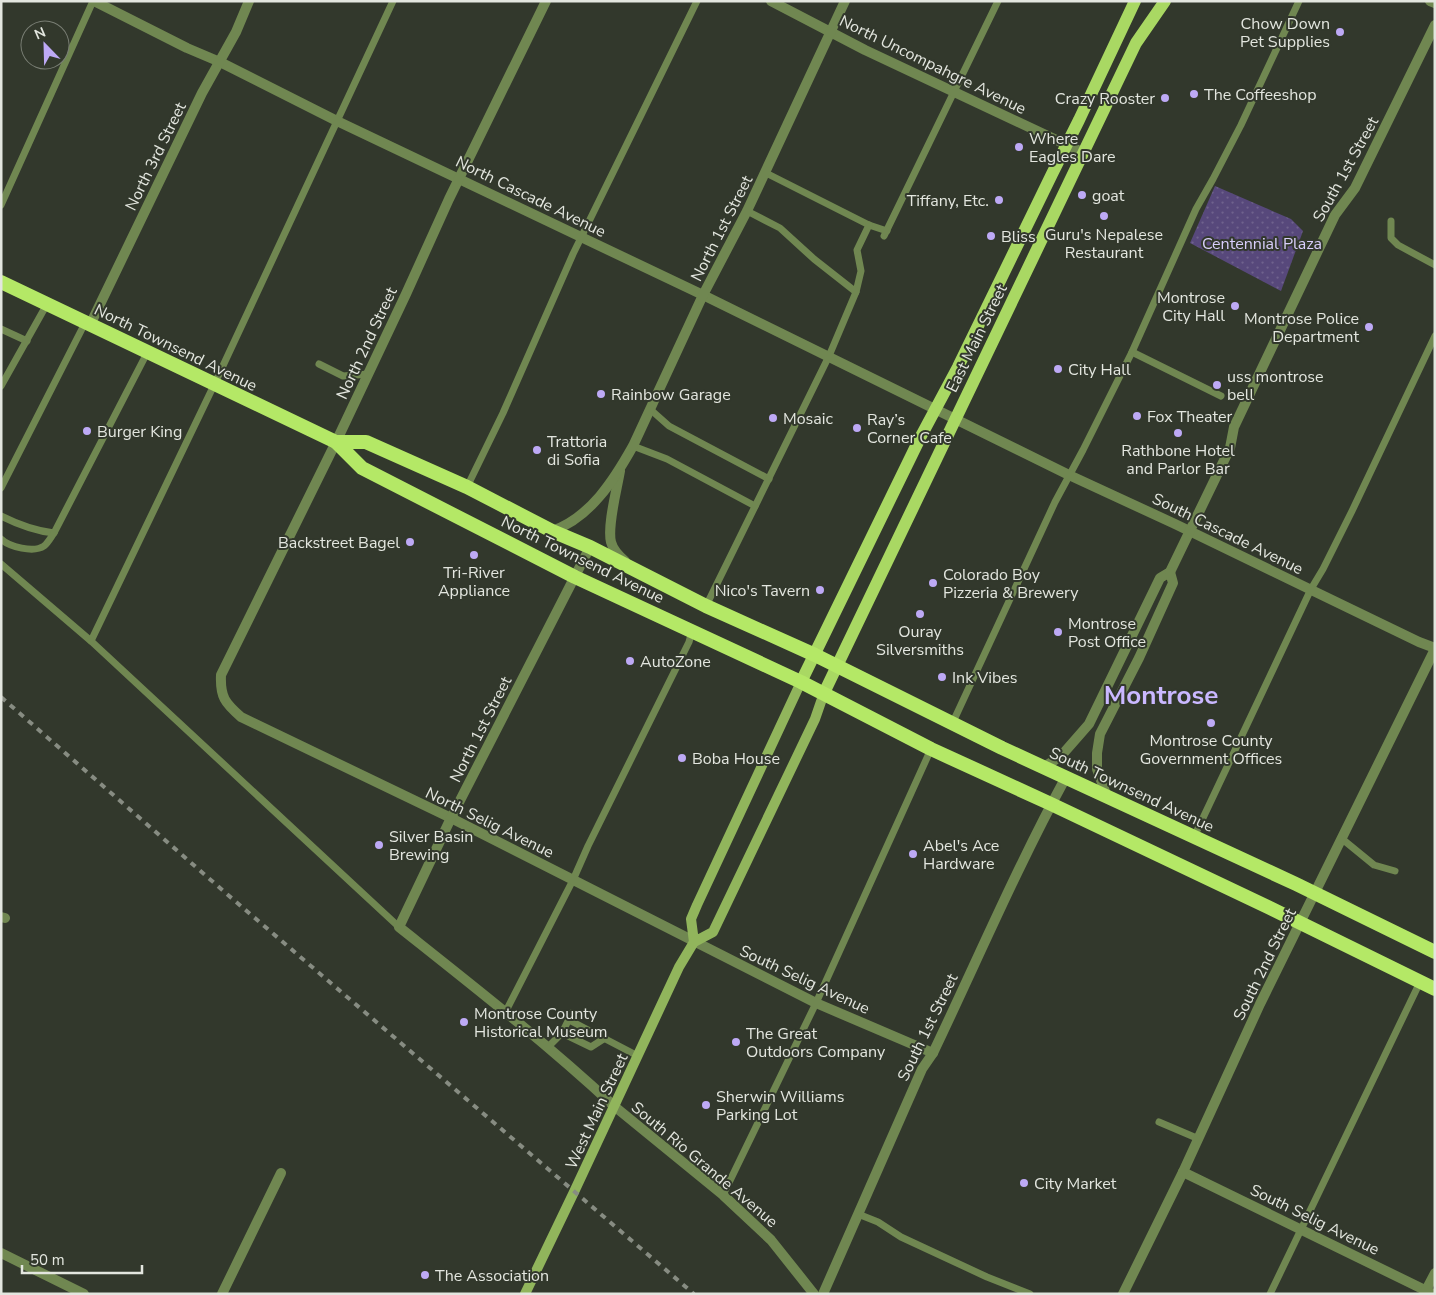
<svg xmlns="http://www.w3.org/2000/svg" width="1436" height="1295" font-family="'Nunito Sans',sans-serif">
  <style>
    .grass { fill: url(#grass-dots) }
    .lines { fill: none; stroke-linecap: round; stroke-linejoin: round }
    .service { stroke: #708751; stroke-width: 7 }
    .minor { stroke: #708751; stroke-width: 10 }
    .tertiary { stroke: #708751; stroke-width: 10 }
    .secondary { stroke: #91b55c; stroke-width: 10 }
    .primary { stroke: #a9d863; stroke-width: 12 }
    .trunk { stroke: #b4e866; stroke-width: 14 }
    .rail { stroke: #878c82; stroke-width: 4; stroke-dasharray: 6 6; stroke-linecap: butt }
    .poi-dot { fill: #bda9f5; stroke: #32382c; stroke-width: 2 }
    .labels { text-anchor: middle; stroke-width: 4; stroke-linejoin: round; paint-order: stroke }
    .poi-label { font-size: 16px; fill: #e3e6df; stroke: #32382c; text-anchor: start }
    .street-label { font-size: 16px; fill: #e3e6df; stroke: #32382c }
    .park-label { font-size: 16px; fill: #d8cefa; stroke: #32382c }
    .town-label { font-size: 26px; font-weight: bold; fill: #cab8ff; stroke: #32382c }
  </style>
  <defs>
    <pattern id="grass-dots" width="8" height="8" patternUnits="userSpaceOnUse" patternTransform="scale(1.25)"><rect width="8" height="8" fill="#57487b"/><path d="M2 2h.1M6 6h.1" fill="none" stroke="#6f628d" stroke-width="1.8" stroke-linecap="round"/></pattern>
  </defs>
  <rect width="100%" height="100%" fill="#32382c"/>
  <path class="grass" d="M1215,186l76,33 12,12 -22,60 -91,-48z"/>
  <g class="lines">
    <g class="service">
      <path d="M766,173l103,52 18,6"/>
      <path d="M1,205l92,-204"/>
      <path d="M1391,221v17l7,7 37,20"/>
      <path d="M884,236l114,-235"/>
      <path d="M856,292l5,-21 -4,-21 12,-25"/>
      <path d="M1,329l26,12"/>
      <path d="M1132,352l89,44"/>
      <path d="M319,364l24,12 26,-2"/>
      <path d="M1,386l46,-82"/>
      <path d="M651,410l18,16 100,53"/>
      <path d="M633,446l34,13 88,47"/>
      <path d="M467,487l36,-74 70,-159 124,-253"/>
      <path d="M1,488l84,-165"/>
      <path d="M1,516c18,9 34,15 53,17l93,-180"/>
      <path d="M1,539c8,8 33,14 43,7 4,-3 7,-9 10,-13"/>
      <path d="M1,564l90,77 308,286"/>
      <path d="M706,606l123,-250 27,-64 -42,-33 -34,-31 -33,-17"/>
      <path d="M91,641l123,-256 179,-384"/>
      <path d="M953,722l102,-220 28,-52 49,-98 64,-143 17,-30 28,-54 58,-124"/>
      <path d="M1194,837l117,-248 12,-20 29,-58 83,-175"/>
      <path d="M1341,838l33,27 21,6"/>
      <path d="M506,1011l67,-131 15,-34 101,-204 3,-11"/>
      <path d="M569,1020l69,36"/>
      <path d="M562,1033l29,14 14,-9"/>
      <path d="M548,1047l14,-14 10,-20"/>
      <path d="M1159,1122l40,17"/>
      <path d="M723,1195l93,-192 115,-254"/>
      <path d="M858,1214l20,8 23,15 86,40 43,17"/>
      <path d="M1270,1294l150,-312"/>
    </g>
    <g class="minor">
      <path d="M94,1l93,47 33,14 117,59 366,174 366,180 106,49 244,118 16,6"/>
      <path d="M771,1l94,49 217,102"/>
      <path d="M90,325l112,-232 34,-61 13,-31"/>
      <path d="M336,442l-115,233c-1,22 4,28 20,42l210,101 365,185 117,50"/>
      <path d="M620,471c-3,18 -13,55 -9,71 2,8 8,14 14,19"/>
      <path d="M552,531c38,-13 62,-51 81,-85l70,-151 44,-84 98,-210"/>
      <path d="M590,547l-139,271 -52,109c73,58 146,115 215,179"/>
      <path d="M1044,767l17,-11 28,-32 71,-146 10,-6 60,-124 4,-21 101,-212 20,-27 80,-163"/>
      <path d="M1107,797l-10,-28v-16l3,-19 39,-76 34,-75 -3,-11"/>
      <path d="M1,917l4,1"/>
      <path d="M1183,1172l250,122"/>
      <path d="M222,1294l59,-121"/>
      <path d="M823,1294l99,-225 11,-16c44,-92 84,-186 133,-276"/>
      <path d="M1424,1294l11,-21"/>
    </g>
    <g class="tertiary">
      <path d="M1430,1l5,2"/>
      <path d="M336,442l70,-148 43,-95 97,-198"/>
      <path d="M614,1106l109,89 48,45 43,54"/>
      <path d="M1,1253l83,41"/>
      <path d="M1123,1294l60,-122 77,-168 175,-355"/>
    </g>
    <g class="secondary">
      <path d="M694,942l-3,-23 6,-14 104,-223"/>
      <path d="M525,1294l49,-102 105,-225 15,-25 19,-10 102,-213 9,-26"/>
    </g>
    <g class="primary">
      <path d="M801,682l119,-244 38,-71 94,-193 27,-54 56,-119"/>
      <path d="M824,693l312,-650 29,-42"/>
    </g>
    <g class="trunk">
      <path d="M1,282l335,160 26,26 213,109 226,105 130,67 120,55 219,104 165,81"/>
      <path d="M336,442h30l101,45 85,44 38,16 116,59 109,49 187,93 294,136 139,68"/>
    </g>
    <path class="rail" d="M1,697l227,198 466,399"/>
  </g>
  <g class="poi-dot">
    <circle cx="1340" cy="32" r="5"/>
    <circle cx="1194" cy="94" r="5"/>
    <circle cx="1165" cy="98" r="5"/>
    <circle cx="1019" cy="147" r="5"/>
    <circle cx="1082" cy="195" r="5"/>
    <circle cx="999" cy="200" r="5"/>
    <circle cx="1104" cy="216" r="5"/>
    <circle cx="991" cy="236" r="5"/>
    <circle cx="1235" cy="306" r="5"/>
    <circle cx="1369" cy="327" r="5"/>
    <circle cx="1058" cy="369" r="5"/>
    <circle cx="1217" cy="385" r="5"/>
    <circle cx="601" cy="394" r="5"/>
    <circle cx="1137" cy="416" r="5"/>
    <circle cx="773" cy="418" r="5"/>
    <circle cx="857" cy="428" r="5"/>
    <circle cx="87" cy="431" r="5"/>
    <circle cx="1178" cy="433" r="5"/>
    <circle cx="537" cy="450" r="5"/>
    <circle cx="410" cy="542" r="5"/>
    <circle cx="474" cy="555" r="5"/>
    <circle cx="933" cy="583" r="5"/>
    <circle cx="820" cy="590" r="5"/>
    <circle cx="920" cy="614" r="5"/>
    <circle cx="1058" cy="632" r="5"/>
    <circle cx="630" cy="661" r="5"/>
    <circle cx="942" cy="677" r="5"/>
    <circle cx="1211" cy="723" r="5"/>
    <circle cx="682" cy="758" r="5"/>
    <circle cx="379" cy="845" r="5"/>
    <circle cx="913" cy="854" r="5"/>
    <circle cx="464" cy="1022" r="5"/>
    <circle cx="736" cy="1042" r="5"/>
    <circle cx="706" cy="1105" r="5"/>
    <circle cx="1024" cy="1183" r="5"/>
    <circle cx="425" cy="1275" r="5"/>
  </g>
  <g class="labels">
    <g class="poi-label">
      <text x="1330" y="29" text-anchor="end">Chow Down<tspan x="1330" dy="18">Pet Supplies</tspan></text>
      <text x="1204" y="100">The Coffeeshop</text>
      <text x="1155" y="104" text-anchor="end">Crazy Rooster</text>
      <text x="1029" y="144">Where<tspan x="1029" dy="18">Eagles Dare</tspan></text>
      <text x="1092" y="201">goat</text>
      <text x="989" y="206" text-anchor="end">Tiffany, Etc.</text>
      <text x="1104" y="240" text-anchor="middle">Guru's Nepalese<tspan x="1104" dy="18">Restaurant</tspan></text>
      <text x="1001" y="242">Bliss</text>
      <text x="1225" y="303" text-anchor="end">Montrose<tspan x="1225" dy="18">City Hall</tspan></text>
      <text x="1359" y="324" text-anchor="end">Montrose Police<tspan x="1359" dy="18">Department</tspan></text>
      <text x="1068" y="375">City Hall</text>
      <text x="1227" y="382">uss montrose<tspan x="1227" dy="18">bell</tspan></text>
      <text x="611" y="400">Rainbow Garage</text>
      <text x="1147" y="422">Fox Theater</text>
      <text x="783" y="424">Mosaic</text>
      <text x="867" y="425">Ray’s<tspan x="867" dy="18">Corner Cafe</tspan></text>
      <text x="97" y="437">Burger King</text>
      <text x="547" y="447">Trattoria<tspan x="547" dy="18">di Sofia</tspan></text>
      <text x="1178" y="456" text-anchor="middle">Rathbone Hotel<tspan x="1178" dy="18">and Parlor Bar</tspan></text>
      <text x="400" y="548" text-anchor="end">Backstreet Bagel</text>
      <text x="474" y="578" text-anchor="middle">Tri-River<tspan x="474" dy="18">Appliance</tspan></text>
      <text x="943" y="580">Colorado Boy<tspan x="943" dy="18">Pizzeria &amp; Brewery</tspan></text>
      <text x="810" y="596" text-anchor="end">Nico's Tavern</text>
      <text x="1068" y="629">Montrose<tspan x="1068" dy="18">Post Office</tspan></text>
      <text x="920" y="637" text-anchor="middle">Ouray<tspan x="920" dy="18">Silversmiths</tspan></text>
      <text x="640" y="667">AutoZone</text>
      <text x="952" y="683">Ink Vibes</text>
      <text x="1211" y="746" text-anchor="middle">Montrose County<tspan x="1211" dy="18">Government Offices</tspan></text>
      <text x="692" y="764">Boba House</text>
      <text x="389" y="842">Silver Basin<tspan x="389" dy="18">Brewing</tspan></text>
      <text x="923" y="851">Abel's Ace<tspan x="923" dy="18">Hardware</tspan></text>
      <text x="474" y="1019">Montrose County<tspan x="474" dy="18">Historical Museum</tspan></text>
      <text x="746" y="1039">The Great<tspan x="746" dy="18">Outdoors Company</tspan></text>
      <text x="716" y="1102">Sherwin Williams<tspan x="716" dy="18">Parking Lot</tspan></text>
      <text x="1034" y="1189">City Market</text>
      <text x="435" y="1281">The Association</text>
    </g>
    <g class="street-label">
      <text transform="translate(933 64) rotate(26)" y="6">North Uncompahgre Avenue</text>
      <text transform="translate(155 156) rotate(-64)" y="6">North 3rd Street</text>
      <text transform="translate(1345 169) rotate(-61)" y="6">South 1st Street</text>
      <text transform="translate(531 196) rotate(26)" y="6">North Cascade Avenue</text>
      <text transform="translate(721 228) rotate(-63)" y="6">North 1st Street</text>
      <text transform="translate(976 338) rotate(-64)" y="6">East Main Street</text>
      <text transform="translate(366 343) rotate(-65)" y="6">North 2nd Street</text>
      <text transform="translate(176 347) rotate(26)" y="6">North Townsend Avenue</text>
      <text transform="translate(1228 533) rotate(26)" y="6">South Cascade Avenue</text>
      <text transform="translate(583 559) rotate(26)" y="6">North Townsend Avenue</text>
      <text transform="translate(480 729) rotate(-63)" y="6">North 1st Street</text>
      <text transform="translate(1132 789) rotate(25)" y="6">South Townsend Avenue</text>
      <text transform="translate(490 822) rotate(26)" y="6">North Selig Avenue</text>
      <text transform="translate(1264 964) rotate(-64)" y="6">South 2nd Street</text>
      <text transform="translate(805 979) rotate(25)" y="6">South Selig Avenue</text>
      <text transform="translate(927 1027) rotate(-64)" y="6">South 1st Street</text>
      <text transform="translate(596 1111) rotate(-65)" y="6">West Main Street</text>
      <text transform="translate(705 1164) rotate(40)" y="6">South Rio Grande Avenue</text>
      <text transform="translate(1315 1219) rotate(26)" y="6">South Selig Avenue</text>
    </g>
    <g class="park-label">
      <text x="1262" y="249">Centennial Plaza</text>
    </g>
    <g class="town-label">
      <text x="1161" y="704">Montrose</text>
    </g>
  </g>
  <rect width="1436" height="1295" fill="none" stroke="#e3e6df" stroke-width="5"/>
  <g transform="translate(45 45) rotate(337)"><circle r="24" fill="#32382c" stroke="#797e74"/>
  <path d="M0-4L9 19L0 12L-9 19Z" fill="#bda9f5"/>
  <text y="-8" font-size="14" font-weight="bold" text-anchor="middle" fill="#e3e6df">N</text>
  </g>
  <path d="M22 1265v8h120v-8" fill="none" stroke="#e3e6df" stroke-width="2.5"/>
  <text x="30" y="1265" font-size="15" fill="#e3e6df" stroke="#32382c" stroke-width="4" paint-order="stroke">50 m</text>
</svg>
